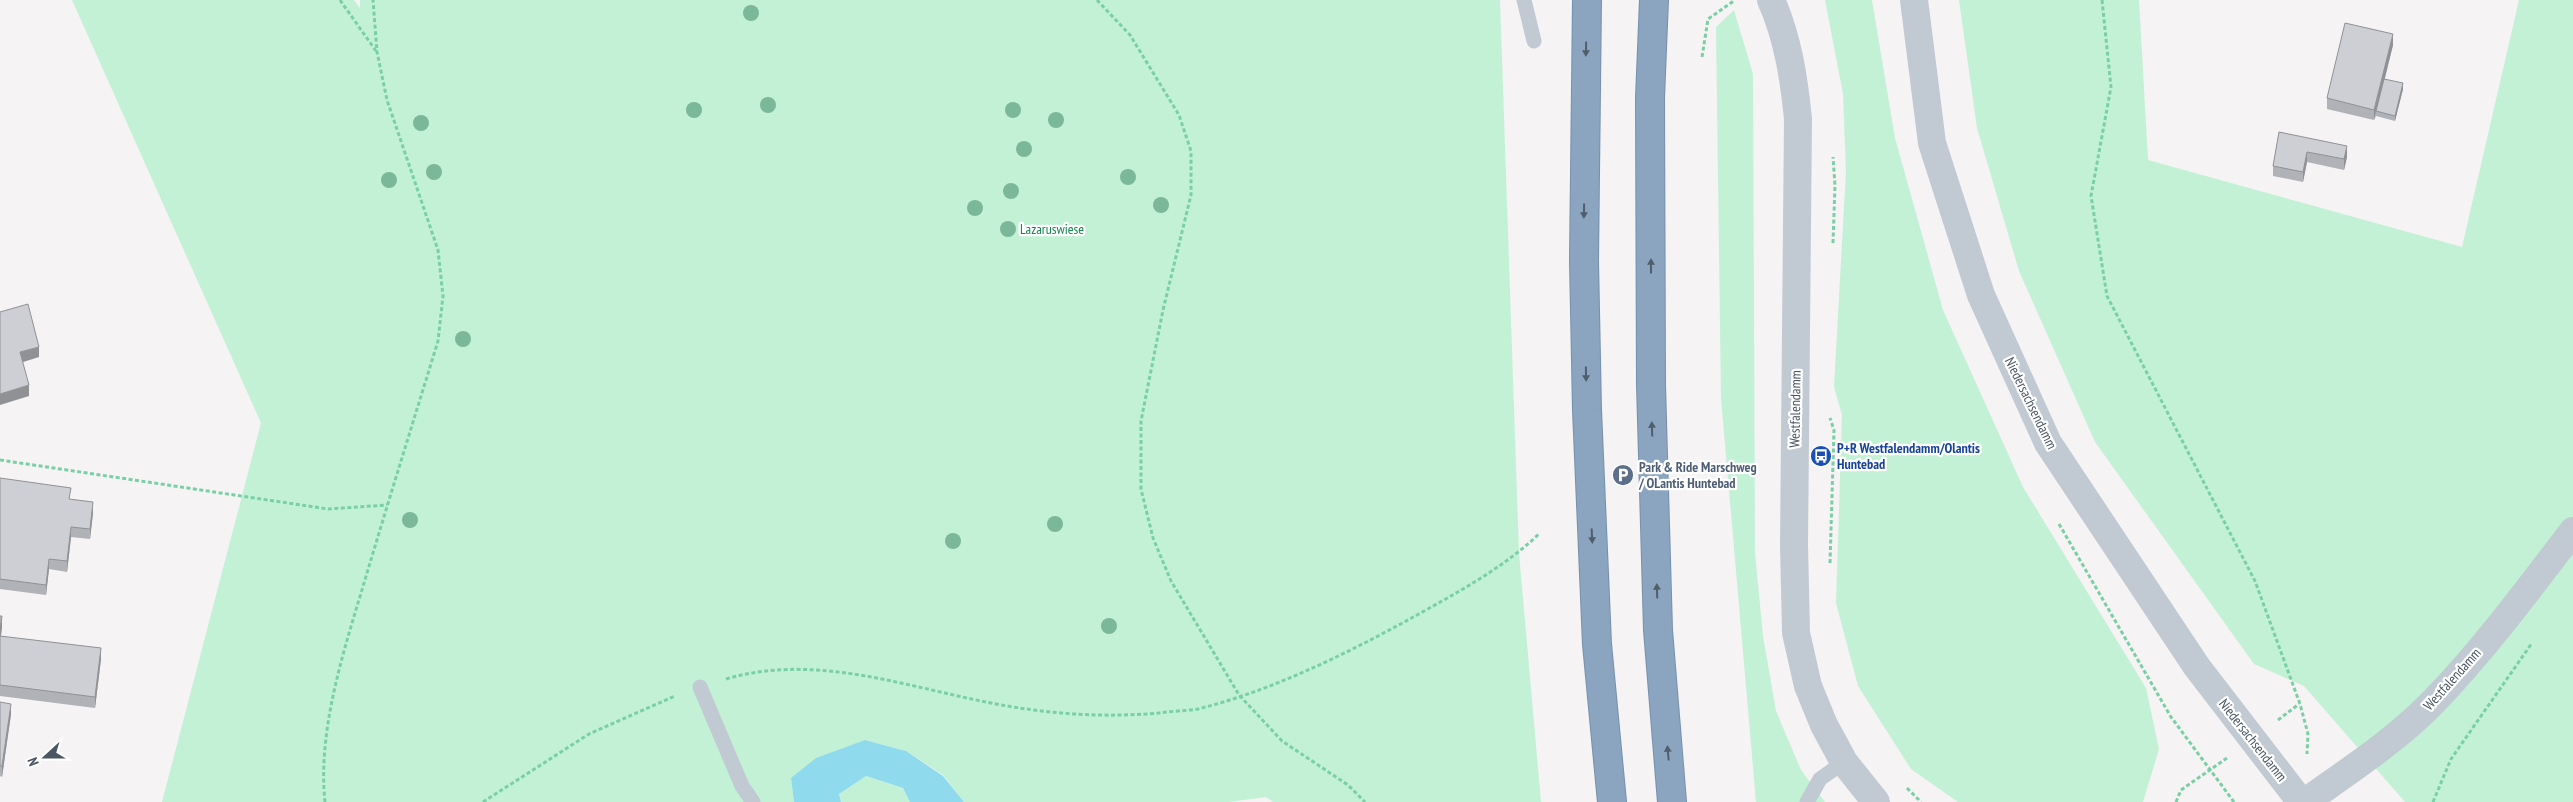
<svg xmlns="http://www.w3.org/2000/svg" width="2573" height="802" font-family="'PT Sans Narrow',sans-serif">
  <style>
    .green { fill: #c3f1d5 }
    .water { fill: #90daee }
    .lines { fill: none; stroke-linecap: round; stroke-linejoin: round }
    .motorway-casing { stroke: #7690ad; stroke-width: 30 }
    .path { stroke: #7ad0a6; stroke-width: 3; stroke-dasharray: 4 2.5; stroke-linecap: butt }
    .service { stroke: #c1cad2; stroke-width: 15 }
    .tertiary { stroke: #c1cad2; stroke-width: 28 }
    .motorway { stroke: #8ba5c1; stroke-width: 28 }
    .tree { fill: #7bb799 }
    .wall { fill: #b0b2b7 }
    .shaded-wall { fill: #909195 }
    .building { fill: #cdcfd5; stroke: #909195 }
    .oneway { fill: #505e6b }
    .labels { text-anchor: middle; stroke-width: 4.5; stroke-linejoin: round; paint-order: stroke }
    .park-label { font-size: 14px; fill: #17864f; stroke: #fff }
    .street-label { font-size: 14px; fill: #4a5661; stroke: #fff }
    .transit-label { font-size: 14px; font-weight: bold; fill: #164399; stroke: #fff; text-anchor: start }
    .service-label { font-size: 14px; font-weight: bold; fill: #4e5e75; stroke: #fff; text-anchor: start }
  </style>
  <rect width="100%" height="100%" fill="#f5f3f3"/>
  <g class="green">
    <path d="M72,0h282l6,8v-8h1140l19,553 22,249h-268l-7,-5 -37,5h-265l-21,-27 -37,-24 -41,-11 -74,38 3,24h-632l99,-379z"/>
    <path d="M1825,0h47l23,138 48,172 80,177 123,201 13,61 -16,53h-185l-47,-33 -53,-83 -22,-83 6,-188 -8,-28 12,-216 -3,-77z"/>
    <path d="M1959,0h180l9,160 314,87 57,-247h54v802h-168l-101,-116 -50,-22 -159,-222 -76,-171 -42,-143z"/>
    <path d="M1734,10l19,64 2,479 8,83 13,75 25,59 24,32h-69l-35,-404 -5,-371z"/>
    <path d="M866,776l37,12 7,14h-69l-2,-8z"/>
  </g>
  <path class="water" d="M865,740l41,11 37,25 21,26h-54l-7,-14 -37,-12 -27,18 2,8h-47l-3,-24 25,-20z"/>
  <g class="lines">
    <g class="motorway-casing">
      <g id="motorway">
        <path d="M1587,0l-3,261 3,149 10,234 15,158"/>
        <path d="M1654,0l-4,98 1,287 7,245 14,172"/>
      </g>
    </g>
    <g class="path">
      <path d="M340,0l36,51"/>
      <path d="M1097,0l33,35 49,80 12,36v44l-28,115 -22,111v68l12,49 18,43 68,114 43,46 66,44 17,17"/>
      <path d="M2102,0l9,87 -20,109 16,100 148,285 45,123 8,30 -1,20"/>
      <path d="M1702,57l6,-38 27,-19"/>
      <path d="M1833,243l2,-58 -2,-28"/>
      <path d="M0,460l328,49 59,-4"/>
      <path d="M2059,524l112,193 63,85"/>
      <path d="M1830,563l4,-133 -4,-12"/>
      <path d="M726,679c89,-26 177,7 265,24 56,11 111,15 168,10 12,-2 26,-2 39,-4 76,-19 150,-56 219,-94 43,-24 86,-47 122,-81"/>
      <path d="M2278,720l21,-16"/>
      <path d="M1907,788l14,14"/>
      <path d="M325,802c-8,-74 21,-158 42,-229 23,-77 47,-154 71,-232l5,-45 -5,-46 -51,-150 -10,-48 -4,-52"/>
      <path d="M483,802l106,-68 86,-38"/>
      <path d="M2176,802l5,-12 46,-32"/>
      <path d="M2433,802l18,-43 81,-116"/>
    </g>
    <g class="service">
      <path d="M1524,0l10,41"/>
      <path d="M700,687l42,99 11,16"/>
      <path d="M1807,802l13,-23 24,-17"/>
    </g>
    <g class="tertiary">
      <path d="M1771,0c17,38 23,79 27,119l-4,425 2,89 12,53 16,39 20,37 32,40"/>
      <path d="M1914,0l18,143 49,152 67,148 149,224 104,135"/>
      <path d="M2305,802c45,-32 93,-63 131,-103 50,-52 93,-111 137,-168"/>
    </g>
    <use href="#motorway" class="motorway"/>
  </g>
  <g class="tree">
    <circle cx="751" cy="13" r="8"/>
    <circle cx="768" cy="105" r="8"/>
    <circle cx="694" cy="110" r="8"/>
    <circle cx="1013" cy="110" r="8"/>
    <circle cx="1056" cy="120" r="8"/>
    <circle cx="421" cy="123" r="8"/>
    <circle cx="1024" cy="149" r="8"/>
    <circle cx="434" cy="172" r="8"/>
    <circle cx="1128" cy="177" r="8"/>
    <circle cx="389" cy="180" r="8"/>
    <circle cx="1011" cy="191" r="8"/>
    <circle cx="1161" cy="205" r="8"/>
    <circle cx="975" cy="208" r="8"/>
    <circle cx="1008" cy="229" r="8"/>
    <circle cx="463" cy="339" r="8"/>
    <circle cx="410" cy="520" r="8"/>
    <circle cx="1055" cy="524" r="8"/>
    <circle cx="953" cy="541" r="8"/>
    <circle cx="1109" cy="626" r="8"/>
  </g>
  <g class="wall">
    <path d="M2393,45l-9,34 19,10 -8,32 -19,-5 -2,4 -47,-11v-11z"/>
    <path d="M2279,132l68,25 -3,13 -37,-8 -4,20 -30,-6v-10z"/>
    <path d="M0,478l70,22 23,13 -3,26 -19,-2 -4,35 -18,-3 -3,26 -46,-6z"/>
    <path d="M0,616l2,11 -1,9 100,23 -6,49 -95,-12z"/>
    <path d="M0,702l11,12 -9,63 -2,-1z"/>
  </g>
  <g class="shaded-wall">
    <path d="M2393,34v11l-16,66h-1l-2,9v-10z"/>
    <path d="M2403,83v6l-8,32v-5z"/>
    <path d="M2347,146v11l-3,13v-11z"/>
    <path d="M2307,152v10l-4,20v-10z"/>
    <path d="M39,347v10l-19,6v-11z"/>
    <path d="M29,385v11l-29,9v-11z"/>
    <path d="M93,502v11l-3,26v-10z"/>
    <path d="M71,527v10l-4,35v-11z"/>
    <path d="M49,559v10l-3,26v-10z"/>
    <path d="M2,616v11l-2,15v-11z"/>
    <path d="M101,648v11l-6,49v-11z"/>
    <path d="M11,704v10l-9,63v-11z"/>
  </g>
  <g class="building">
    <path d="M2345,23l48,11 -19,76 -47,-12z"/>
    <path d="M2384,79l19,4 -8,33 -19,-5z"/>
    <path d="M2279,132l68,14 -3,13 -37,-7 -4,20 -30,-6z"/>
    <path d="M28,304l11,43 -19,5 9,33 -29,9v-82z"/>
    <path d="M0,478l71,10 -2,11 24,3 -3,27 -19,-2 -4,34 -18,-2 -3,26 -46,-6z"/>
    <path d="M0,616h2l-2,15z"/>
    <path d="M0,636l101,12 -6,49 -95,-12z"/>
    <path d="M0,702l11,2 -9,62h-2z"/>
  </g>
  <defs><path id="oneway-solid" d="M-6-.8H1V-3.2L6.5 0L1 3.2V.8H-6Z" transform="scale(1.25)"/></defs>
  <g class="oneway">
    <use href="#oneway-solid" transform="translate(1586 49) rotate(91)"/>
    <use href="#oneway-solid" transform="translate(1584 211) rotate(91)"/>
    <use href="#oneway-solid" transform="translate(1651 266) rotate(-90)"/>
    <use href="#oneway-solid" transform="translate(1586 374) rotate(89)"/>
    <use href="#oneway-solid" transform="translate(1652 429) rotate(-92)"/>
    <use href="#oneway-solid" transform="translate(1592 536) rotate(87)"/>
    <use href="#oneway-solid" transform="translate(1657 591) rotate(-92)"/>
    <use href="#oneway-solid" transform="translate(1668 753) rotate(-95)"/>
  </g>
  <defs>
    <g id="bus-disc" transform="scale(1.125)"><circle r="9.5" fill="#1a4fb4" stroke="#fff"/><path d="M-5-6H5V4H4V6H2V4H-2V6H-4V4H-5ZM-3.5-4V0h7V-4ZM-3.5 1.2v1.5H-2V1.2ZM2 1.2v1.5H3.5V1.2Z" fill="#fff"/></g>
    <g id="parking-disc" transform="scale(1.125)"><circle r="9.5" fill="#5c6f8a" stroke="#fff"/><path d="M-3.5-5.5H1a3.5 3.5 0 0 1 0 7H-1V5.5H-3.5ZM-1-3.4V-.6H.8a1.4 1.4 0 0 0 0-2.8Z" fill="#fff"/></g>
  </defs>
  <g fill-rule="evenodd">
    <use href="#bus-disc" x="1821" y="456"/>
    <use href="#parking-disc" x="1623" y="475"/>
  </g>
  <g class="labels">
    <g class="park-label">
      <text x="1052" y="234">Lazaruswiese</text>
    </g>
    <g class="street-label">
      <text transform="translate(2031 403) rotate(64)" y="5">Niedersachsendamm</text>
      <text transform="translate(1795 409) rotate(-89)" y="5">Westfalendamm</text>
      <text transform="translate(2452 679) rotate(-48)" y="5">Westfalendamm</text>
      <text transform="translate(2253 740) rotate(52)" y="5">Niedersachsendamm</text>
    </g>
    <g class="transit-label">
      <text x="1837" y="453">P+R Westfalendamm/Olantis<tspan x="1837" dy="16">Huntebad</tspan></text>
    </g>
    <g class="service-label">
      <text x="1639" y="472">Park &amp; Ride Marschweg<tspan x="1639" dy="16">/ OLantis Huntebad</tspan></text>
    </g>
  </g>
  <g transform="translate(45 757) rotate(249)" stroke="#ffffff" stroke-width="4" paint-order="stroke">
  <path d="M0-4L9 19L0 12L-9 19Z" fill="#4a5661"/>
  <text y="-8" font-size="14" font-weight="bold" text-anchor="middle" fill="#4a5661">N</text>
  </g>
</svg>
